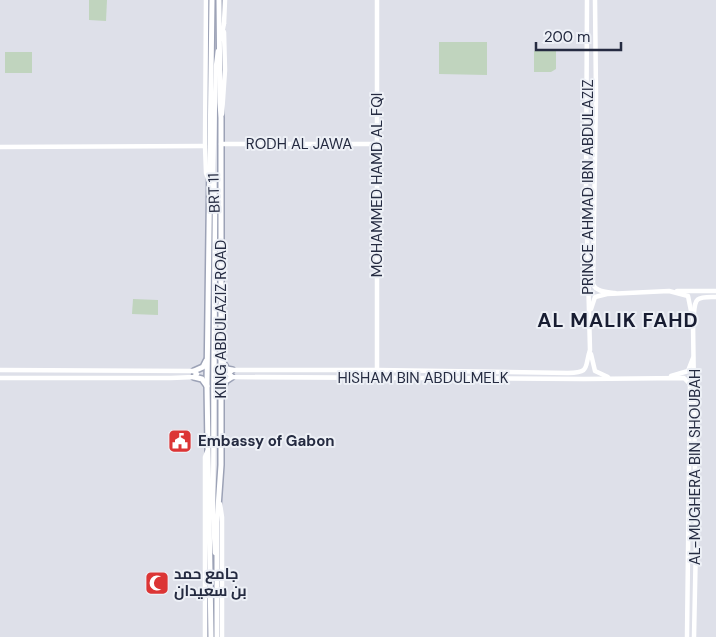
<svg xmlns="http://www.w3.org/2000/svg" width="716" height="637" font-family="'DM Sans',Cairo,sans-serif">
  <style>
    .green { fill: #c0d4be }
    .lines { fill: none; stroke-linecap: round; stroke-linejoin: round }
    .primary-casing { stroke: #9ca2b6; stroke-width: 8 }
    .secondary { stroke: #fff; stroke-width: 4.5 }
    .primary { stroke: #fff; stroke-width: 5 }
    .labels { text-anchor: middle; stroke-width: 4; stroke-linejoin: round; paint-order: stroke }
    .street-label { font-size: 15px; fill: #252b41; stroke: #edf0f6 }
    .poi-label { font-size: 15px; font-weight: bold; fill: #252b41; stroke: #edf0f6; text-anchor: start }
    .district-label { font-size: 20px; font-weight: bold; letter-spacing: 1px; fill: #181d32; stroke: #edf0f6 }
  </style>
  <rect width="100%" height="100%" fill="#dee0e9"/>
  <g class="green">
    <path d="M89,0h18l-1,21 -17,-1z"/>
    <path d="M439,42h48v33l-48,-1z"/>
    <path d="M534,51h22v18l-5,3h-17z"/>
    <rect x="5" y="52" width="27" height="21"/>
    <path d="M133,299l25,1v15l-26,-1z"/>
  </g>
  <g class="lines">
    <g class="primary-casing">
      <g id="primary">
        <path d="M221,359l6,10 5,1"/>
        <path d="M194,371l9,-4 3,-6"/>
        <path d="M194,377l8,2 5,7"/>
        <path d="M223,387l3,-6 6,-4"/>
        <path d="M211,637l-4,-252 5,-385"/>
        <path d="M217,637v-115l4,-57v-347l-1,-16 -1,-102"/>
      </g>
    </g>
    <g class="secondary">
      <path d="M206,0l-1,146 1,27 3,8"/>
      <path d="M587,0l-1,195 4,155c-6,18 1,22 -22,23l-191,-3h-145l-3,4 3,3 352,2 100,-1 5,5 1,3 -3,251"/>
      <path d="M595,0l1,95 -3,189c3,8 14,8 22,9"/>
      <path d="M224,24l1,-24"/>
      <path d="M221,39l3,-16"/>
      <path d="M222,114l3,-44 -1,-38"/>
      <path d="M221,144h156"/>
      <path d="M0,147l205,-1"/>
      <path d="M677,291h39"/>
      <path d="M591,309l4,-12 12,-3 62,-3 19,5 4,20"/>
      <path d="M591,354l4,17 13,6"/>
      <path d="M0,370l194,1 3,3 -3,3 -23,1h-171"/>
      <path d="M377,370v-370"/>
      <path d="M671,376l17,-5 5,-13"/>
      <path d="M220,504l2,13v120"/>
      <path d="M215,553l-2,-39 2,-306 -2,-38 3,-104 2,-15"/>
      <path d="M205,637v-180l2,-5"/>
      <path d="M694,637l2,-96 -3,-219c3,-21 -2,-26 23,-25"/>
    </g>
    <use href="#primary" class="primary"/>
  </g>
  <defs>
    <g id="civic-square" transform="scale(1.25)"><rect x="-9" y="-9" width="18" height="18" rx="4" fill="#dc3535" stroke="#edf0f6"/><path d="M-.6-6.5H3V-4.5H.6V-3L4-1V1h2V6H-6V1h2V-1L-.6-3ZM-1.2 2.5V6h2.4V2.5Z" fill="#fff"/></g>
    <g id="mosque-square" transform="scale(1.25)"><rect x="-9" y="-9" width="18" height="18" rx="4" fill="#dc3535" stroke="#edf0f6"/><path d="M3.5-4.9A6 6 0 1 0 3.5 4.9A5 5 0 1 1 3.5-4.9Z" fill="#fff"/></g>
  </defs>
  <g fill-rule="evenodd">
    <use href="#civic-square" x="180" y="441"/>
    <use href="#mosque-square" x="157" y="583"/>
  </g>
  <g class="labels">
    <g class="street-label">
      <text x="299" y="149">RODH AL JAWA</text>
      <text transform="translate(377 185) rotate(-90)" y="5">MOHAMMED HAMD AL FQI</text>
      <text transform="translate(588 187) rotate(-90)" y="5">PRINCE AHMAD IBN ABDULAZIZ</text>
      <text transform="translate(214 193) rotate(-92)" y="5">BRT 11</text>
      <text transform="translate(221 319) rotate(-90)" y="5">KING ABDULAZIZ ROAD</text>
      <text x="423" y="383">HISHAM BIN ABDULMELK</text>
      <text transform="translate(695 467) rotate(-90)" y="5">AL-MUGHERA BIN SHOUBAH</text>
    </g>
    <g class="poi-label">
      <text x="198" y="446">Embassy of Gabon</text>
      <text x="174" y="579">جامع حمد<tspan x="174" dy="17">بن سعيدان</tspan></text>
    </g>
    <g class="district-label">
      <text x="618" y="327">AL MALIK FAHD</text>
    </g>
  </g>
  <path d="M536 42v8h85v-8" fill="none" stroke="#252b41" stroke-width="2.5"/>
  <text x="544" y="42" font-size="15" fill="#252b41" stroke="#edf0f6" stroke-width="4" paint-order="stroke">200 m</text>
</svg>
